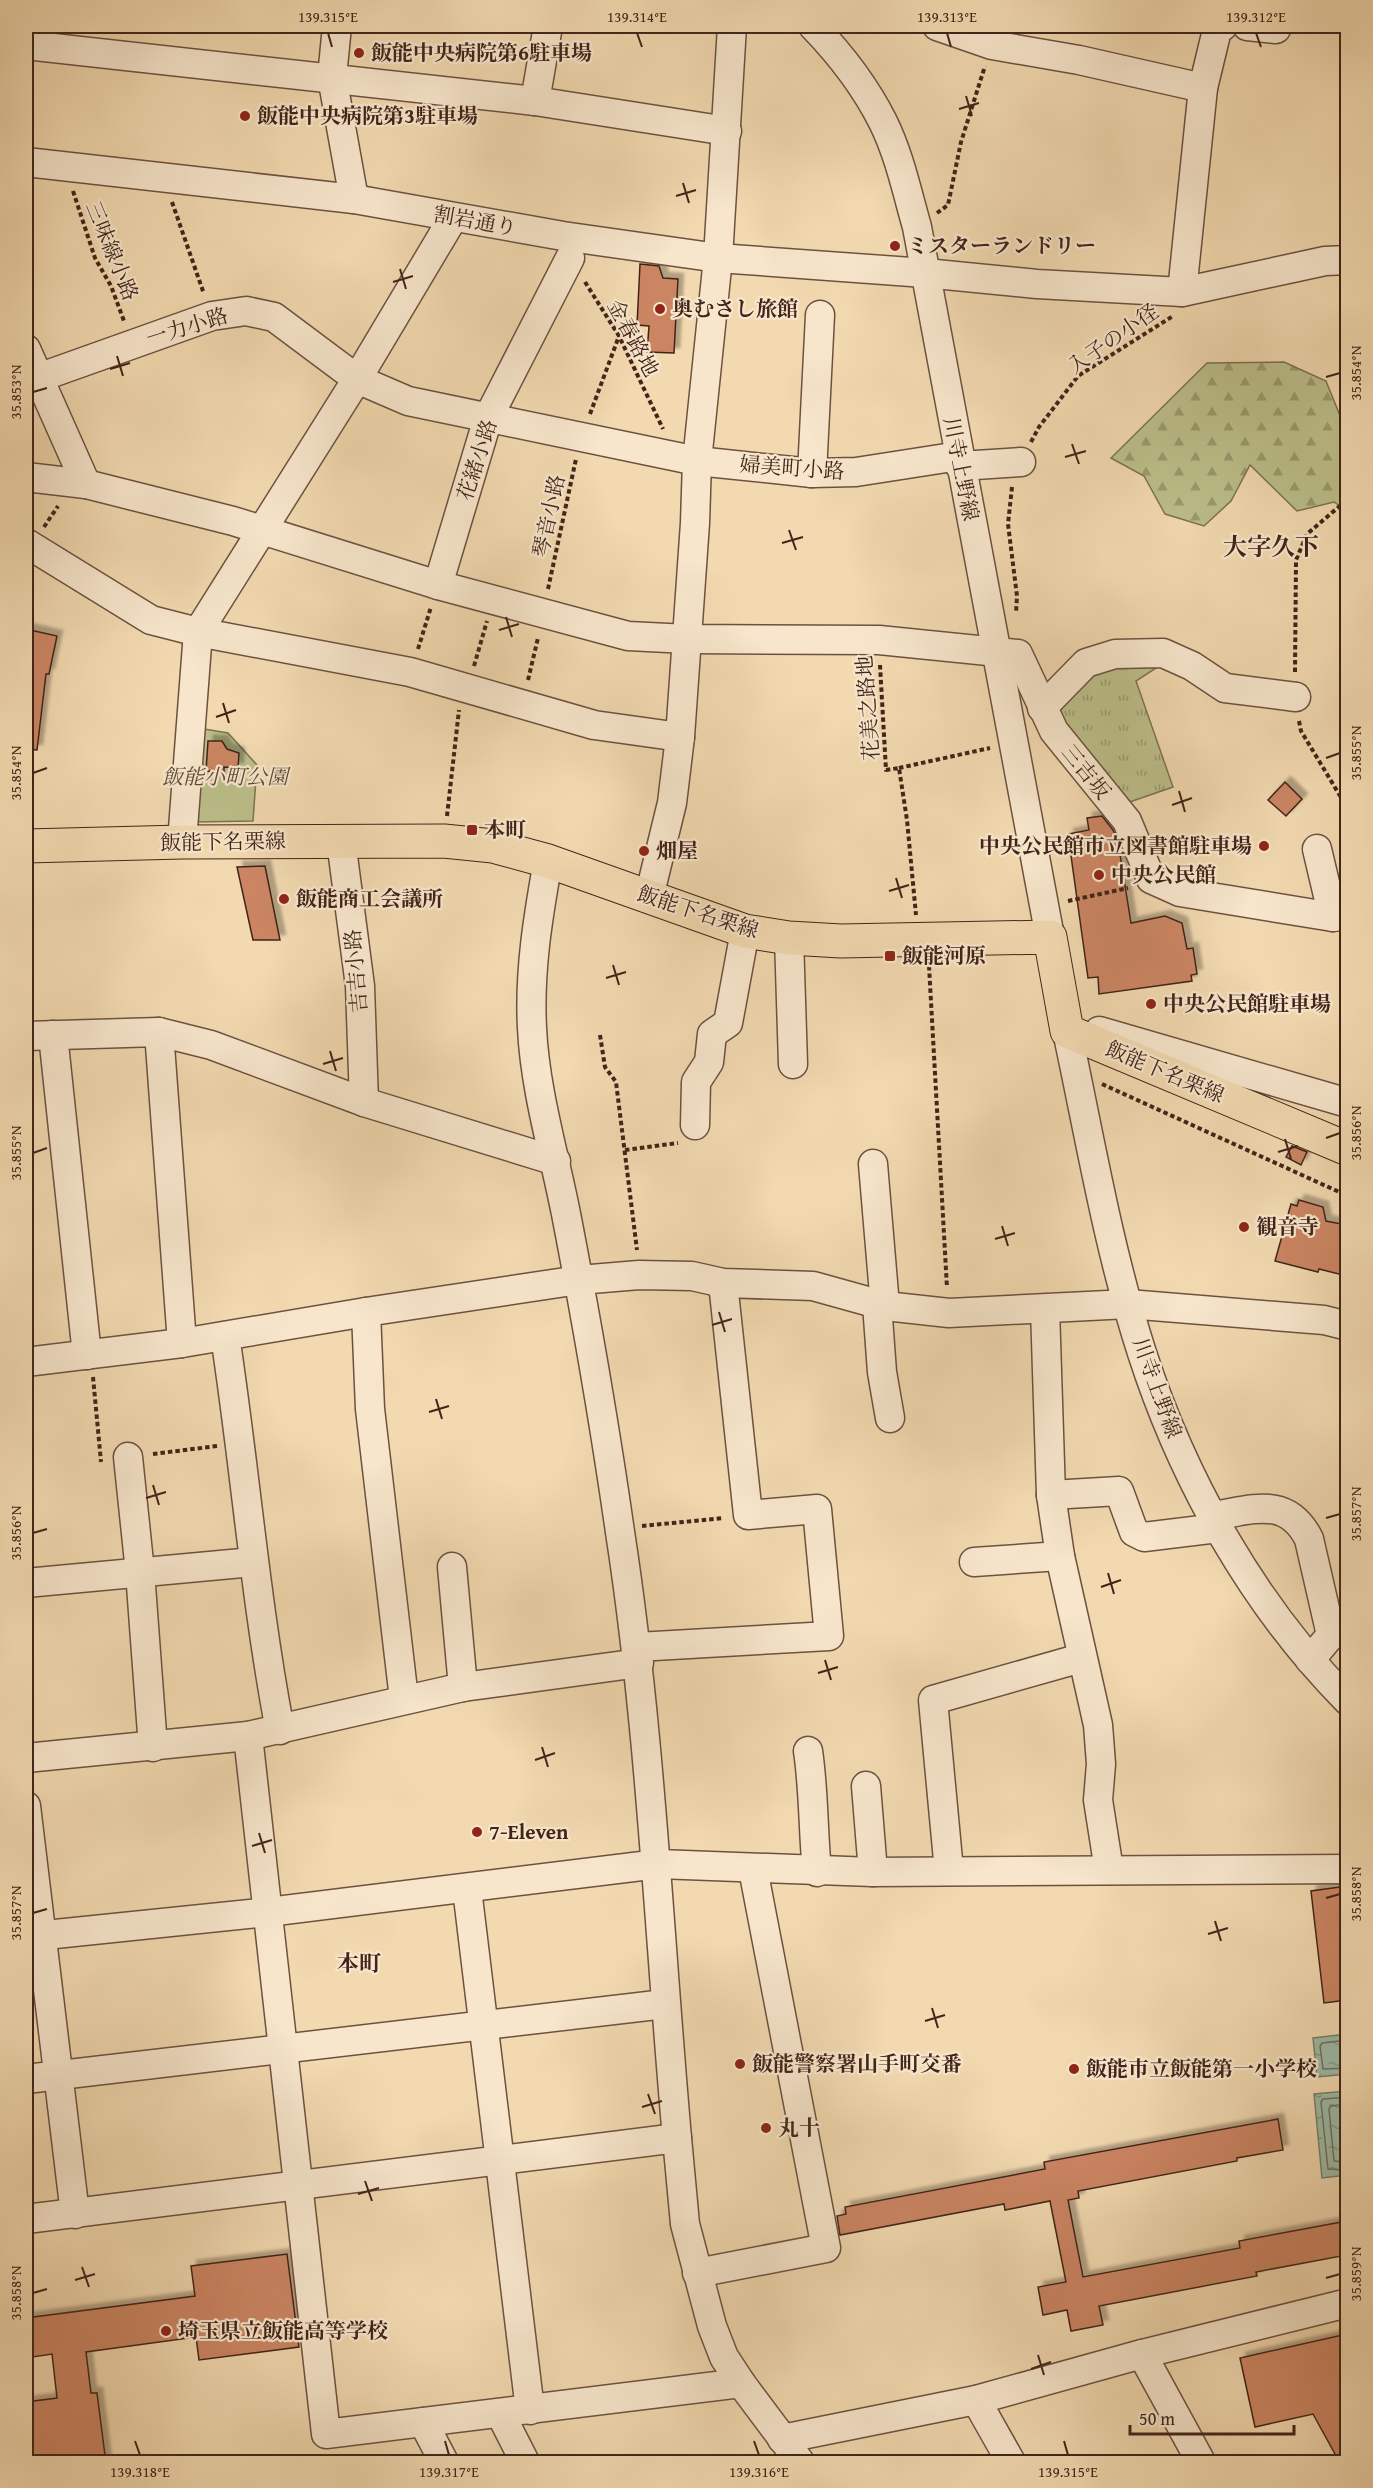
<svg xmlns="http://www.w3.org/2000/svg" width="1373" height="2488" font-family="'Gentium Book Plus','Noto Serif JP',serif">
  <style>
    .grass { fill: url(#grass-tufts); stroke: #7e7252; stroke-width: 1.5 }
    .forest { fill: url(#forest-firs); stroke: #7e7252; stroke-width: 1.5 }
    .park { fill: #bcbf8a; stroke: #7e7252; stroke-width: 1.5 }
    .water { fill: url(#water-ripples); stroke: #787f6e; stroke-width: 1.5 }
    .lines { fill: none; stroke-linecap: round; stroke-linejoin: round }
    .shore { stroke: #6e7060; stroke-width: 1.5 }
    .building { fill: #cb8563; stroke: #41241a; stroke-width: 1.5; filter: url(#shadow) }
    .minor-casing { stroke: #6d5140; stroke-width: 31 }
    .major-casing { stroke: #41241a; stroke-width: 35 }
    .path { stroke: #41241a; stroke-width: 4; stroke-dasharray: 4.5 3; stroke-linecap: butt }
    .minor { stroke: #f7e6cc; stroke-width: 28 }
    .major { stroke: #f2d9b0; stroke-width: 33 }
    .ticks { fill: none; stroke: #41241a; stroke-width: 2 }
    .poi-dot { fill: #8f2418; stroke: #f7e6cc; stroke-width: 2 }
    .labels { text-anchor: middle; stroke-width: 4.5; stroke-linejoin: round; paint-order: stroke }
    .poi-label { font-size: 21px; font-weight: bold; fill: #41241a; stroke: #f7e6cc; text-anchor: start }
    .street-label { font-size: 21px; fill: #41241a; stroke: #f7e6cc }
    .park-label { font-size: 21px; font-style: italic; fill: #604b36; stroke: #f7e6cc }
    .neighbourhood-label { font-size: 22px; font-weight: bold; fill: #41241a; stroke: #f7e6cc }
    .quarter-label { font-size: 24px; font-weight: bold; fill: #41241a; stroke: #f7e6cc }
    .neatline { fill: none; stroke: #41241a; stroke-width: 2 }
    .ticks-label { font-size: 15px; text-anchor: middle; fill: #41241a }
  </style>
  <defs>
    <pattern id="grass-tufts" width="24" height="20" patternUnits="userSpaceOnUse" patternTransform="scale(1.5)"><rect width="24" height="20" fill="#bcbf8a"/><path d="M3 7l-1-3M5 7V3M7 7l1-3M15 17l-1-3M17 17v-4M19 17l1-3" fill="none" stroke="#9a9b70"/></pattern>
    <pattern id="forest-firs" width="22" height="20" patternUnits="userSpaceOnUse" patternTransform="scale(1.5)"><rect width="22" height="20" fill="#bcbf8a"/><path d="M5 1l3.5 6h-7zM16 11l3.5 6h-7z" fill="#9a9b70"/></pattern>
    <pattern id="water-ripples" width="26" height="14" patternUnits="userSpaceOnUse" patternTransform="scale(1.5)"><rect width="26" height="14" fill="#9cbba6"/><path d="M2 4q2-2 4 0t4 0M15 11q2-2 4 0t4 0" fill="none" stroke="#819886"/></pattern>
    <filter id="shadow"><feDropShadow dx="5.5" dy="-5.5" stdDeviation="1.5" flood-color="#0004"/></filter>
  </defs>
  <rect width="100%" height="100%" fill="#f2d9b0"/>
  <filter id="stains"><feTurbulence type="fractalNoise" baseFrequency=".00333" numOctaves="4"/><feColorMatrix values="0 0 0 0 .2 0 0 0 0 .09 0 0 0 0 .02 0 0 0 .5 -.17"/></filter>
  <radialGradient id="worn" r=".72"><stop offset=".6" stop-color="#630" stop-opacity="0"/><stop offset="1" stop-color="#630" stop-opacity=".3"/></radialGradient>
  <path class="grass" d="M1159,666l-23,15 37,106 -55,19 -67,-92 38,-45z"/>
  <path class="forest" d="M1284,362l42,19 21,52v78l-13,-9 -37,9 -47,-46 -19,36 -27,25 -39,-12 -21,-38 -33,-18 96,-95z"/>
  <path class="park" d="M198,728l30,5 29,32 -4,56 -58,1z"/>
  <g class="water">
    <path d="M1347,2034v40l-30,3 -4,-39z"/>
    <path d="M1347,2091v84l-25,3 -8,-84z"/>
  </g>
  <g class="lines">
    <g class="shore">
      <path d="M1348,2040l-26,3 -2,3 3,23 25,-1"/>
      <path d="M1348,2097l-25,2 -2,3 7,67 20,1"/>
      <path d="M1348,2104l-17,2 -2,3 5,52 14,1"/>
    </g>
  </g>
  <g class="building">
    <path d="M640,264l19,2 4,12 15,1 -4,74 -27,-1 2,-26 -12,-1z"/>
    <path d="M26,629l31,7 -8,38h-3l-9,76 -11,-1z"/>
    <path d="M208,741h14l5,8 12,4 -1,15 -14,-1v5l-18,-1z"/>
    <path d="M1285,782l17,17 -16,17 -18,-16z"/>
    <path d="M1102,816l11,14 5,12 13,81 34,-7 17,7 5,26 6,-1 4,26 -6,1 1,6 -93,13 -1,-17 -10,1 -20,-144 21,-4 -2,-12z"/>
    <path d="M265,866l15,74h-27l-16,-73z"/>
    <path d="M1292,1146l15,6 -6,13 -15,-8z"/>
    <path d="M1299,1200l24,7 3,14 21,4v51l-28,-7 -1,3 -43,-11 16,-57 6,2z"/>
    <path d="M1347,1886v114l-23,3 -13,-112z"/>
    <path d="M1278,2119l5,31 -46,8v3l-159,30 1,7 -11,2 15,77 157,-29 -1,-7 108,-20v34l-91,17 1,4 -158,30 4,19 -32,6 -4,-21 -24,5 -5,-28 28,-5 -16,-81 -45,9 -1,-6 -164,31 -3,-19 9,-2 -1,-7 200,-38 -1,-7z"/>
    <path d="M287,2254l12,93 -100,13 -3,-23 -110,15 5,41h6l9,70h-80v-61l31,-4 -5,-44 -26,4v-40l169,-22 -4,-30z"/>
    <path d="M1347,2334v129h-7l-27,-49 -58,13 -15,-69z"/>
  </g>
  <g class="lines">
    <g class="minor-casing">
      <g id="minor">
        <path d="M337,26l-5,51 22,122"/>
        <path d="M813,26c27,28 52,60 70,96 16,32 24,70 34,105l133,710"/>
        <path d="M937,26l55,19 87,15 124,28"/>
        <path d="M1247,26l29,3"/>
        <path d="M26,45l509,56 192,30"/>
        <path d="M535,101l13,-75"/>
        <path d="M26,162l328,37 209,37 155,22 207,15 112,11 145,8 143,-31 23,-1"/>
        <path d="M1182,292l21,-204 14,-58 6,-4"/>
        <path d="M26,349l60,135"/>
        <path d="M38,378l174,-62 34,-5 28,6 83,62 51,22 289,60 115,12 44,-1 103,-16"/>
        <path d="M960,466l61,-4"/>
        <path d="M812,473l8,-158"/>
        <path d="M26,477l60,7 147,37 205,64 190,51 60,3 191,1 139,14 36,77 73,90 24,58 29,13 153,25 15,-2"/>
        <path d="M26,543l125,77 47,12 212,40 184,53 86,12"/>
        <path d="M438,585l50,-167 82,-160"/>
        <path d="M1042,708l44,-45 29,-9 48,-1 29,13 33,22 71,9"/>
        <path d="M341,841l19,145 4,116"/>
        <path d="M182,842l16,-210 159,-253 96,-161"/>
        <path d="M1317,849l16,68"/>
        <path d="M548,861c-10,56 -19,110 -16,167 3,64 23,128 35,191 20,104 38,208 53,313 31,201 39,404 57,606"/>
        <path d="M649,897l23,-94 8,-66 15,-214 2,-62 21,-203 14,-232"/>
        <path d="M789,938l4,126"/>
        <path d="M1067,1031c23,107 41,217 75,322 41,127 111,252 206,348"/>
        <path d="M1099,1031l249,72"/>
        <path d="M159,1032l23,311"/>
        <path d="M53,1035l34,320"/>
        <path d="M26,1036l133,-4 52,13 153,57 192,59"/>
        <path d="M695,1125l1,-43 13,-20 3,-28 16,-11 17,-92"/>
        <path d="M873,1164l12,142"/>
        <path d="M877,1304l5,68 8,46"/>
        <path d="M1045,1309l6,186 9,61 38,169 3,39 -3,36 11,70"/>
        <path d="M366,1312l4,97 34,290"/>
        <path d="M225,1336c20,131 30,263 55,394"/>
        <path d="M26,1362l156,-19 184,-31 213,-32 60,-5 53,1 31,7 90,3 72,20 64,7 179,-9 196,16 24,6"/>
        <path d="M128,1457l12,115 13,175"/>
        <path d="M1051,1495l68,-4 15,41 10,5 74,-9"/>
        <path d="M1213,1516c39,-6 74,-21 96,23l22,96 -21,25"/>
        <path d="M974,1562l86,-6"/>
        <path d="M452,1567l11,120"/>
        <path d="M26,1583l227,-21"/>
        <path d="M637,1647l192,-11 -12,-127 -69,6 -25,-232"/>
        <path d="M248,1736l78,698 415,-51"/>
        <path d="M808,1751c6,40 5,80 9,121"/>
        <path d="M26,1758l222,-22 215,-49 176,-24"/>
        <path d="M866,1786l7,86"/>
        <path d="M26,1806l49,408"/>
        <path d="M949,1871l-16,-171 148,-42"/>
        <path d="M467,1889l63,521"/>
        <path d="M26,1937l242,-25 390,-48 215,8 475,-3"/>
        <path d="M26,2079l639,-75"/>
        <path d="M26,2219l651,-81 8,86 27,102 12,31 17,26 59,79"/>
        <path d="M697,2273l129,-25 -73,-379"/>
        <path d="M1142,2354l59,108"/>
        <path d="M976,2400l35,62"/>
        <path d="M500,2413l25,49"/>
        <path d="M423,2422l21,40"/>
        <path d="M782,2439l194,-39 166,-46 206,-51"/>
      </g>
    </g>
    <g class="major-casing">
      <path id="major" d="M26,846l156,-4 262,-1 49,5 55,15 197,70 44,7 52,3 209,-4 17,94 281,118"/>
    </g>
    <g class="path">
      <path d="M73,191l22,67 16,28 13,35"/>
      <path d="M172,202l32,92"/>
      <path d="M937,213l11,-8 13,-63 24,-76"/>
      <path d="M585,282l34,54 44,93"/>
      <path d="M590,414l29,-78"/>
      <path d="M1031,442l8,-15 39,-51 95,-60"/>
      <path d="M1012,487l-4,37 9,72 -1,17"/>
      <path d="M44,527l14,-21"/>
      <path d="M548,589l28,-130"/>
      <path d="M418,649l13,-42"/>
      <path d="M880,665l6,105 13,-2 8,52 9,95"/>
      <path d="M474,666l13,-45"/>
      <path d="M1295,672l1,-112 11,-26 41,-35"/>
      <path d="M528,680l10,-42"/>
      <path d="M1299,721l2,10 47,78"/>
      <path d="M899,768l91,-20"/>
      <path d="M447,816l12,-106"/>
      <path d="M1068,901l60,-13"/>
      <path d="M929,966l18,322"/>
      <path d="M600,1035l5,32 11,15 21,168"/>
      <path d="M1102,1084l246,112"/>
      <path d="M625,1150l53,-7"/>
      <path d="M93,1377l8,85"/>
      <path d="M153,1454l64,-8"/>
      <path d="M642,1526l82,-8"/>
    </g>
    <use href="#minor" class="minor"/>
    <use href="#major" class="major"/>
  </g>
  <path class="ticks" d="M328,33l4,14M637,33l5,14M947,33l4,14M1256,33l5,14M966,96l6,20M959,109l20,-6M683,183l6,20M676,196l20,-6M400,269l6,20M393,282l20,-6M117,356l6,20M110,369l20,-6M1326,377l14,-4M33,392l14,-4M1072,444l7,20M1065,457l21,-6M789,530l7,20M782,543l21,-6M506,617l6,20M499,630l20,-6M223,703l6,20M216,717l20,-7M1326,758l14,-5M33,773l14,-5M1179,791l6,21M1172,805l20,-7M896,878l6,20M889,891l20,-6M613,965l6,20M606,978l20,-6M330,1051l6,20M323,1064l20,-6M1326,1138l14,-5M1285,1139l6,20M1278,1152l20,-6M33,1153l14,-5M1002,1226l6,20M995,1239l20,-6M719,1312l6,20M712,1325l20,-6M436,1399l6,20M429,1412l20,-6M153,1485l6,20M146,1498l20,-6M1326,1518l14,-4M33,1533l14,-4M1108,1573l6,21M1101,1587l20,-7M825,1660l6,20M818,1673l20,-6M542,1747l6,20M535,1760l20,-7M259,1833l6,20M252,1846l20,-6M1326,1898l14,-4M33,1913l14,-4M1215,1921l6,20M1208,1934l20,-6M932,2008l6,20M925,2021l20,-6M648,2094l7,20M642,2107l20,-6M365,2181l7,20M358,2194l21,-6M82,2267l7,20M1326,2278l14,-4M75,2280l20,-6M33,2293l14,-4M1038,2355l6,20M1031,2369l20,-7M135,2441l5,14M445,2441l4,14M754,2441l5,14M1064,2441l4,14"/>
  <g class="poi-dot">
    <circle cx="359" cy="53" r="6"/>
    <circle cx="245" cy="116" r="6"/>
    <circle cx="895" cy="246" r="6"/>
    <circle cx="660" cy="309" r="6"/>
    <rect x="466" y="824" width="12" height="12" rx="3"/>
    <circle cx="1264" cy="846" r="6"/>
    <circle cx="644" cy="851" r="6"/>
    <circle cx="1099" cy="875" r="6"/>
    <circle cx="284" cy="899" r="6"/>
    <rect x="884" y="950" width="12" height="12" rx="3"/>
    <circle cx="1151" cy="1004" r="6"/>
    <circle cx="1244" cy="1227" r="6"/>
    <circle cx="477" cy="1832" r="6"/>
    <circle cx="740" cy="2064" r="6"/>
    <circle cx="1074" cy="2069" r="6"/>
    <circle cx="766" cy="2128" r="6"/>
    <circle cx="166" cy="2331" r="6"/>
  </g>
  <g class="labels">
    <g class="poi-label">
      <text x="371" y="60">飯能中央病院第6駐車場</text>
      <text x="257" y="123">飯能中央病院第3駐車場</text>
      <text x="907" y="253">ミスターランドリー</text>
      <text x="672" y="316">奥むさし旅館</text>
      <text x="484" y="837">本町</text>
      <text x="1252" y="853" text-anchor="end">中央公民館市立図書館駐車場</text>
      <text x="656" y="858">畑屋</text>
      <text x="1111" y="882">中央公民館</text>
      <text x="296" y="906">飯能商工会議所</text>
      <text x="902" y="963">飯能河原</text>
      <text x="1163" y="1011">中央公民館駐車場</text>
      <text x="1256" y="1234">観音寺</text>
      <text x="489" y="1839">7-Eleven</text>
      <text x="752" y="2071">飯能警察署山手町交番</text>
      <text x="1086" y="2076">飯能市立飯能第一小学校</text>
      <text x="778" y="2135">丸十</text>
      <text x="178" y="2338">埼玉県立飯能高等学校</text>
    </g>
    <g class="street-label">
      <text transform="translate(475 221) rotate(10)" y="7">割岩通り</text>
      <text transform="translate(112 251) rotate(68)" y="7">三味線小路</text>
      <text transform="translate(187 327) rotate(-17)" y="7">一力小路</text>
      <text transform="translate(633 338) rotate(62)" y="7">金春路地</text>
      <text transform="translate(1113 339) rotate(-35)" y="7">入子の小径</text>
      <text transform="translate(477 460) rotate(-72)" y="7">花緒小路</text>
      <text transform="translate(792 468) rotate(4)" y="7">婦美町小路</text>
      <text transform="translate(961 469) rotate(79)" y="7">川寺上野線</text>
      <text transform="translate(549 516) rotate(-78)" y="7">琴音小路</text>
      <text transform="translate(868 708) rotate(-94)" y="7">花美之路地</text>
      <text transform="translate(1086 772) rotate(51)" y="7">三吉坂</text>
      <text transform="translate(223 842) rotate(-1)" y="7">飯能下名栗線</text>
      <text transform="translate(698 912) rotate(18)" y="7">飯能下名栗線</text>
      <text transform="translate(356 971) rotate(-95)" y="7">吉吉小路</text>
      <text transform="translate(1165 1072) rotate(23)" y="7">飯能下名栗線</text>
      <text transform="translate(1157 1388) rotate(70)" y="7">川寺上野線</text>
    </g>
    <g class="park-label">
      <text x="225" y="784">飯能小町公園</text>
    </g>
    <g class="neighbourhood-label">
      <text x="359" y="1971">本町</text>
    </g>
    <g class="quarter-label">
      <text x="1271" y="555">大字久下</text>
    </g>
  </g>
  <rect width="1373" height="2488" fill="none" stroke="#f2d9b0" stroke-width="66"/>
  <path d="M1130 2425v9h164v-9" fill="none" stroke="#41241a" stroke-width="3"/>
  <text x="1139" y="2425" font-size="18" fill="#41241a" stroke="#f7e6cc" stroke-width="4.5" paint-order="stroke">50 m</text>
  <rect x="33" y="33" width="1307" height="2422" class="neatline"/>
  <g class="ticks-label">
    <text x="328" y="22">139.315°E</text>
    <text x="637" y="22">139.314°E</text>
    <text x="947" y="22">139.313°E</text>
    <text x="1256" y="22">139.312°E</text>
    <text transform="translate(1356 373) rotate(-90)" y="5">35.854°N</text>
    <text transform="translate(16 392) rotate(-90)" y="5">35.853°N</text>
    <text transform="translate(1356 753) rotate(-90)" y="5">35.855°N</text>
    <text transform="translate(16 773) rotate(-90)" y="5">35.854°N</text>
    <text transform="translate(1356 1133) rotate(-90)" y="5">35.856°N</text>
    <text transform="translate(16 1153) rotate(-90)" y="5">35.855°N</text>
    <text transform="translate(1356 1514) rotate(-90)" y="5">35.857°N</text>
    <text transform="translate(16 1533) rotate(-90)" y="5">35.856°N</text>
    <text transform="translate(1356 1894) rotate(-90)" y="5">35.858°N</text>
    <text transform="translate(16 1913) rotate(-90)" y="5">35.857°N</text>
    <text transform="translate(1356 2274) rotate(-90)" y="5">35.859°N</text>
    <text transform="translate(16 2293) rotate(-90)" y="5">35.858°N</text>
    <text x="140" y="2477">139.318°E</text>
    <text x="449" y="2477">139.317°E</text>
    <text x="759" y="2477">139.316°E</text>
    <text x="1068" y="2477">139.315°E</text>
  </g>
  <rect width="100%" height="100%" filter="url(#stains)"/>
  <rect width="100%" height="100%" fill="url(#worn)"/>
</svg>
